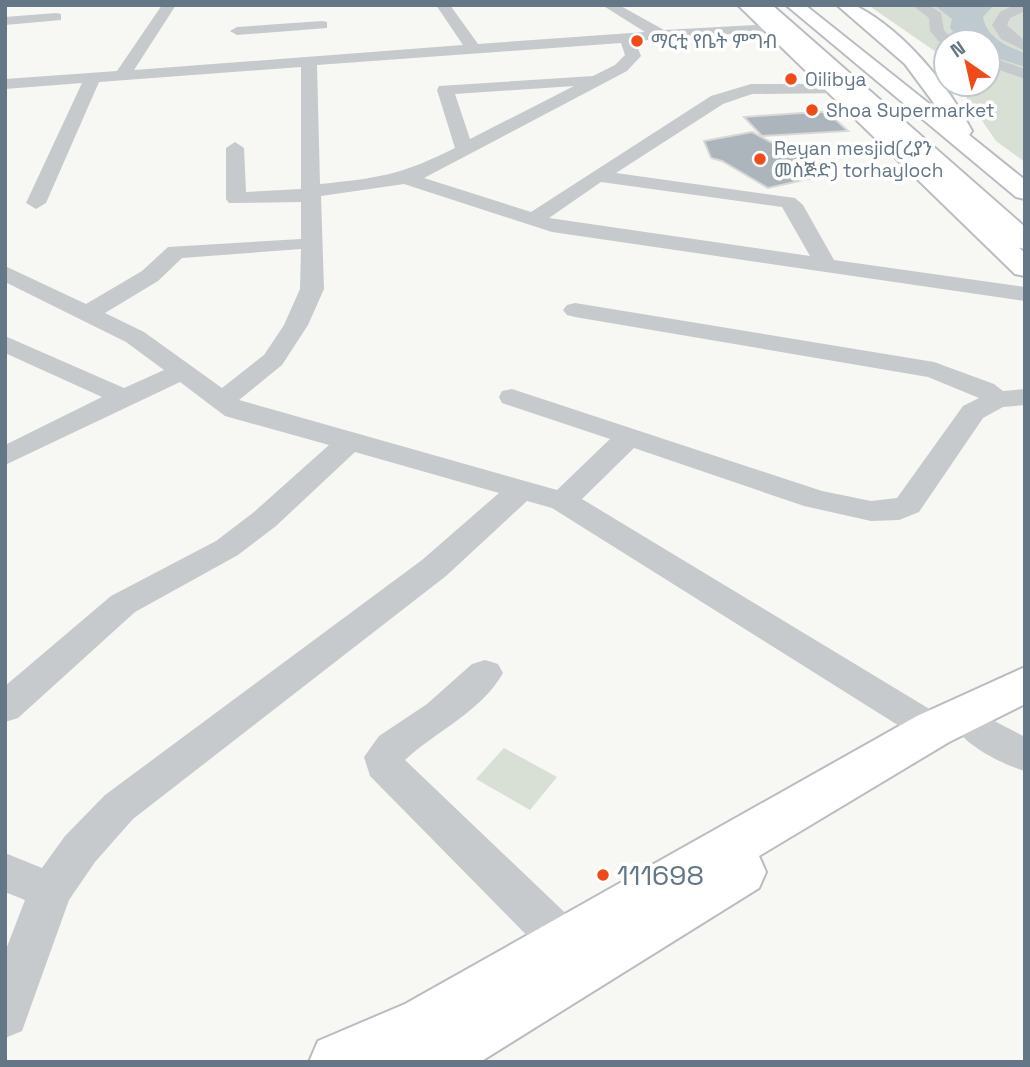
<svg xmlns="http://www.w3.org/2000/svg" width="1030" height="1067" font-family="'Space Grotesk','Noto Sans Ethiopic',sans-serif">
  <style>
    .green { fill: #d8dfd4 }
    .water { fill: #bfcad0 }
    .building { fill: #acb5bb; stroke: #d8d8d5; stroke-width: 2 }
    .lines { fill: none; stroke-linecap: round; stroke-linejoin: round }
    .major-casing { stroke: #b9bdc1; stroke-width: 4 }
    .highway-casing { stroke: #b8bcbf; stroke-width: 4 }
    .minor { fill: #c6cacd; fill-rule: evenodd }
    .major { fill: #fff; fill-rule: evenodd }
    .highway { fill: #fff; fill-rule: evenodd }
    .poi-dot { fill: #f24a17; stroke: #fff; stroke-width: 2.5 }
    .labels { text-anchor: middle; stroke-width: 7; stroke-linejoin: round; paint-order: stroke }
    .far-poi-label { font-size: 19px; fill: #637787; stroke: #fff; text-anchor: start }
    .near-poi-label { font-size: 28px; fill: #637787; stroke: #fff; text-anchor: start }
  </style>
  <rect width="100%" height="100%" fill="#f7f7f3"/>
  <g class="green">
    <path d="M868,5h157v157l-29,-21 -39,-57h31v-42h-42v25l-10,-15z"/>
    <path d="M504,748l53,29 -27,33 -54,-31z"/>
  </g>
  <path class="water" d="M934,5h60l-11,12c4,21 23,29 42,36v14l-37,-12v-13h-26l-12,-14 2,-9z"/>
  <g class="building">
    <path d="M816,112h11l21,19 -86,5 -18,-19z"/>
    <path d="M752,132l78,42 -62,14 -46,-27 -11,-3 -7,-17z"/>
  </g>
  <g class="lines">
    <g class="major-casing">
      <g id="major">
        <path d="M738,5h18l269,248v23l-10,-2z"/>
        <path d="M786,5h19l137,109 -37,-50 -68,-59c7,0 15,-1 21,2 47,25 90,78 114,124l-3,4 56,45v19l-9,-2z"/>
        <path d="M1025,667v37l-76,38 -190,114 7,16 -7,16 -279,174h-171l9,-21 87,-37 512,-288z"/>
      </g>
    </g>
    <g class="highway-casing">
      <path id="highway" d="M754,5h18l253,222v22l-9,-2z"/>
    </g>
    <g class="minor">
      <path d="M162,5h14l-42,65 329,-25 -27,-40h14l28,39 167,-12 -43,-27h17l45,25 111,-6v6l-5,1 -135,10 6,15 -14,15 -203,107 107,34 180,-116 40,-12h84l6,1v8l-89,1 -29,10 -107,69 179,25 8,7 31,55 191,27v14l-473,-69 -148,-48 -83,12 3,93 -16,36 -26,40 -43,35 318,90 53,-51 -108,-36 -3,-6 3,-6 10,-2 310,102 49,10 26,-3 66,-92 16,-8 -51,-21 -353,-60 -8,-2 -4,-5 4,-5 8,-2 359,59 60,22 9,7 22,-2v16l-22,2 -20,11 -64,94 -20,8 -28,1 -67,-15 -170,-58 -52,51 364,220 6,10 -6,10 -13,5 -13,-5 -368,-231 -25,-7 -81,75 -313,243 -38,43 -26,38 -47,131 -17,7v-86l20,-52 -20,-8v-39l37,15 23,-32 40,-41 317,-235 77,-67 -144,-41 -79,74 -38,29 -103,57 -117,106 -13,4v-36l106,-90 105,-55 38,-29 75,-67 -104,-29 -45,-34 -175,83v-20l97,-48 -97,-44v-17l119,52 40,-18 -38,-28 -121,-60v-16l81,38 56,-33 26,-24 133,-8v-37l-72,1 -3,-4v-51l9,-6 9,6 2,44 55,-3v-122l-202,15 -53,121 -10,6 -10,-6 56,-120 -77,6v-10l112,-8zM621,43l4,12 -10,10 -22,11 -154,10 -2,4 18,58c-54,27 -76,30 -135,36l-3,-119zM574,86l-104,53 -15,-45zM601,182l181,25 28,49 -261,-38zM301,249l-1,40 -16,36 -20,30 -42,33 -78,-56 -39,-19 53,-32 24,-23z"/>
      <path d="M912,5h17l12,8 3,17 10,12 -12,3 -12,-14 -1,-13z"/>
      <path d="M1014,5h11v6l-15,7 -3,7 18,16v10l-24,-12 -9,-14 8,-13z"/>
      <path d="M56,13l5,1v6l-56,5v-8z"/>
      <path d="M322,21l5,1v6l-90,7 -7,-4 7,-4z"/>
      <path d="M988,56l37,13v10l-37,-13z"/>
      <path d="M485,660l13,4 5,9c-22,39 -67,58 -98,87l175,167 7,15 -7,15 -16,6 -16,-6 -178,-181 -6,-19 15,-21 48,-32 45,-40z"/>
      <path d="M973,710l52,27v34c-23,-7 -60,-25 -71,-46l6,-10z"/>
    </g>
    <use href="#major" class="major"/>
    <use href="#highway" class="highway"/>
  </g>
  <g class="poi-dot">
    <circle cx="637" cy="41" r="7"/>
    <circle cx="791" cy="79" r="7"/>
    <circle cx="812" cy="110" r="7"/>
    <circle cx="760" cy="159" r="7"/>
    <circle cx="603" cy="875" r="7"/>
  </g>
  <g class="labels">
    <g class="far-poi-label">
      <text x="651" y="48">ማርቲ የቤት ምግብ</text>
      <text x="805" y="86">Oilibya</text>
      <text x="826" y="117">Shoa Supermarket</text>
      <text x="774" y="155">Reyan mesjid(ረያን<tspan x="774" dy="22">መስጅድ) torhayloch</tspan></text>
    </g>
    <g class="near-poi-label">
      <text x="617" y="885">111698</text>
    </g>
  </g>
  <rect width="1030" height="1067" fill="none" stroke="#637787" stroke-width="14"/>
  <g transform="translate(967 63) rotate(326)"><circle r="33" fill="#ffffff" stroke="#c1c9cf" stroke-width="2"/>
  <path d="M0-5L12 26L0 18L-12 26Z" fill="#f24a17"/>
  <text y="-10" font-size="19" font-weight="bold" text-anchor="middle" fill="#637787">N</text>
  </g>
</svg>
